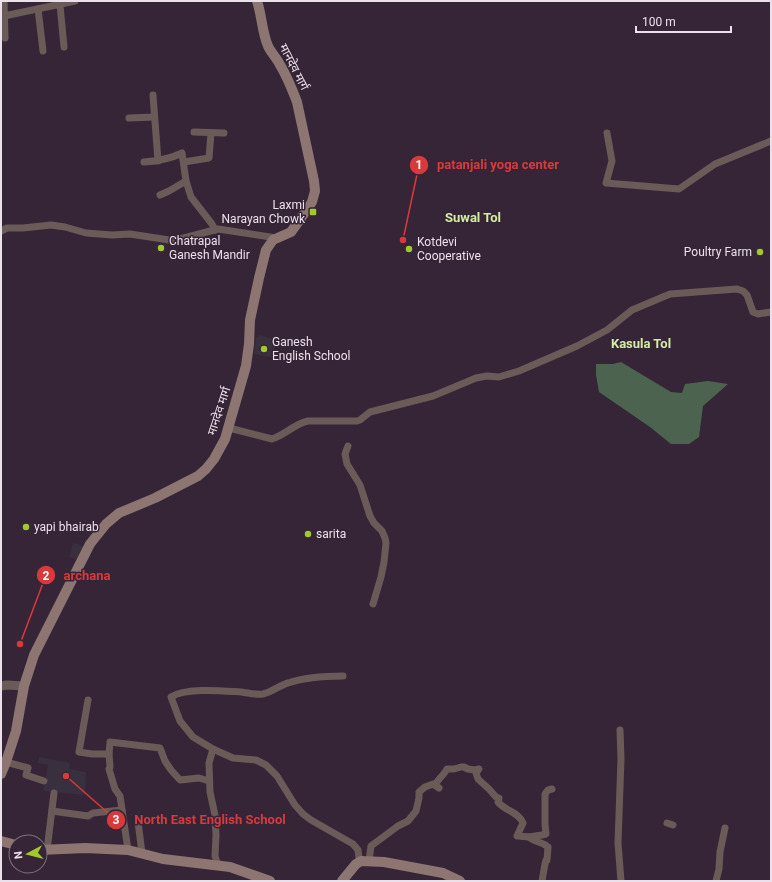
<svg xmlns="http://www.w3.org/2000/svg" width="772" height="882" font-family="Roboto,'Noto Sans Devanagari',sans-serif">
  <style>
    .education { fill: #382f3f }
    .forest { fill: #4c644f }
    .lines { fill: none; stroke-linecap: round; stroke-linejoin: round }
    .minor { stroke: #6a5b58; stroke-width: 7 }
    .tertiary { stroke: #6a5b58; stroke-width: 9 }
    .secondary { stroke: #8d7571; stroke-width: 10 }
    .poi-dot { fill: #a1c92a; stroke: #362536; stroke-width: 1.5 }
    .labels { text-anchor: middle; stroke-width: 3; stroke-linejoin: round; paint-order: stroke }
    .street-label { font-size: 12px; fill: #ece0eb; stroke: #362536 }
    .poi-label { font-size: 12px; fill: #ece0eb; stroke: #362536; text-anchor: start }
    .neighbourhood-label { font-size: 13px; font-weight: bold; fill: #d3eca2; stroke: #362536 }
    .leader { fill: none; stroke: #d83a3c; stroke-width: 1.5 }
    .callout-dot { fill: #d83a3c; stroke: #362536; stroke-width: 1.5 }
    .mark-label { font-size: 12px; text-anchor: middle; font-weight: bold; fill: #fff }
    .callout-label { font-size: 13px; text-anchor: middle; font-weight: bold; fill: #d83a3c; stroke: #362536; stroke-width: 3; stroke-linejoin: round; paint-order: stroke }
  </style>
  <rect width="100%" height="100%" fill="#362536"/>
  <g class="education">
    <path d="M260,335l17,5 -6,17 -17,-3 2,-16z"/>
    <path d="M73,543l8,2 2,2 -3,9 -4,3 -7,-2z"/>
    <path d="M39,757l31,6 -1,6 17,3 -1,23 -42,-4 5,-26 -10,-2z"/>
  </g>
  <path class="forest" d="M621,362l50,30 11,1 3,-9 23,-3 20,3 -25,22 -4,31 -10,7h-18l-21,-17 -51,-35 -3,-17v-11h17z"/>
  <g class="lines">
    <g class="minor">
      <path d="M4,1l1,37"/>
      <path d="M60,5l4,42"/>
      <path d="M38,9l5,42"/>
      <path d="M4,16l71,-15"/>
      <path d="M153,95l5,66"/>
      <path d="M129,118l25,-1"/>
      <path d="M194,132l30,1"/>
      <path d="M607,133l5,28 -6,22 73,6 36,-25 56,-23"/>
      <path d="M144,162c14,-1 26,-3 38,-9l4,28 5,16 21,27 3,6"/>
      <path d="M184,162l25,-4 2,-25"/>
      <path d="M160,195l9,-4 17,-10"/>
      <path d="M1,231l6,-3h16l28,-3 14,2 21,6 26,2 18,-1 39,6 11,-1 38,-10 59,9"/>
      <path d="M229,428l43,11c13,-4 22,-15 36,-18h49l3,-1 10,-8 63,-16 43,-18 11,-2 12,1 20,-6 58,-25 30,-16 25,-20 38,-16 67,-5 6,2 4,4 6,17 5,2 13,-2"/>
      <path d="M348,446l-3,8 2,10 13,21 10,31 4,7 8,8 3,7 1,5 -2,19 -3,15 -8,27"/>
      <path d="M343,676c-18,0 -37,1 -55,7 -8,2 -16,9 -25,11 -7,1 -14,-1 -22,-2 -17,-1 -55,-5 -70,5l9,24 13,16 20,12 20,9 23,2 10,5 11,11 18,29 8,9 8,6 42,24 5,6 1,8 2,3"/>
      <path d="M88,700l-9,52 13,2h17l1,-12 50,6 5,13 6,9 9,10 19,-2 10,3"/>
      <path d="M620,730l1,29 -3,84 3,38"/>
      <path d="M213,749l-4,14 1,29 5,23 1,20 -1,21 3,9"/>
      <path d="M109,754l1,13 -1,2 6,20 5,7 8,54"/>
      <path d="M6,762l22,6 -2,7 18,6"/>
      <path d="M435,785c3,-6 9,-10 12,-16h7l7,-2h3l4,2 7,1 4,-1 -3,4 2,6 11,10 7,8 3,1 -1,4c7,9 21,10 25,21l-6,13h1l11,1"/>
      <path d="M52,811l36,5 5,-3 29,-3"/>
      <path d="M138,822l4,31"/>
      <path d="M667,823l6,2"/>
      <path d="M47,850l7,-57"/>
      <path d="M369,861l2,-15 27,-20 10,-5 8,-10 3,-13v-6l6,-5 8,-3 6,4"/>
      <path d="M542,881l3,-17 1,-4h1l1,-13c-5,-5 -14,-5 -19,-10l13,-2 4,-1 -1,-10v-30l3,-4 4,-1"/>
      <path d="M716,881l3,-12 1,-17 5,-24"/>
    </g>
    <path class="tertiary" d="M1,686l6,-1 17,1"/>
    <g class="secondary">
      <path d="M1,774l5,-12 10,-31 8,-45 10,-31 56,-111 16,-20 13,-11 36,-15 43,-22 8,-7 8,-10 11,-20 21,-73 3,-22 1,-24 9,-42 7,-28 7,-10 18,-8 10,-14 11,-16 3,-11 -1,-10 -17,-79c-5,-13 -10,-26 -17,-37 -3,-7 -9,-12 -12,-19 -6,-14 -6,-30 -11,-45"/>
      <path d="M1,841l15,4"/>
      <path d="M40,850l45,-2 43,2 35,9 67,8 40,14"/>
      <path d="M342,881l14,-17 5,-3 23,1 59,11 17,8"/>
    </g>
  </g>
  <g class="poi-dot">
    <rect x="309" y="208" width="8" height="8" rx="2"/>
    <circle cx="161" cy="248" r="4"/>
    <circle cx="409" cy="249" r="4"/>
    <circle cx="760" cy="252" r="4"/>
    <circle cx="264" cy="349" r="4"/>
    <circle cx="26" cy="527" r="4"/>
    <circle cx="308" cy="534" r="4"/>
  </g>
  <g class="labels">
    <g class="street-label">
      <text transform="translate(294 67) rotate(63)" y="4">मानदेव मार्ग</text>
      <text transform="translate(219 411) rotate(-72)" y="4">मानदेव मार्ग</text>
    </g>
    <g class="poi-label">
      <text x="305" y="209" text-anchor="end">Laxmi<tspan x="305" dy="14">Narayan Chowk</tspan></text>
      <text x="169" y="245">Chatrapal<tspan x="169" dy="14">Ganesh Mandir</tspan></text>
      <text x="417" y="246">Kotdevi<tspan x="417" dy="14">Cooperative</tspan></text>
      <text x="752" y="256" text-anchor="end">Poultry Farm</text>
      <text x="272" y="346">Ganesh<tspan x="272" dy="14">English School</tspan></text>
      <text x="34" y="531">yapi bhairab</text>
      <text x="316" y="538">sarita</text>
    </g>
    <g class="neighbourhood-label">
      <text x="473" y="222">Suwal Tol</text>
      <text x="641" y="348">Kasula Tol</text>
    </g>
  </g>
  <path class="leader" d="M403 240L419 165M20 644L46 575M66 776L116 820"/>
  <g class="callout-dot">
    <circle cx="403" cy="240" r="4"/>
    <circle cx="20" cy="644" r="4"/>
    <circle cx="66" cy="776" r="4"/>
    <circle cx="419" cy="165" r="10"/>
    <circle cx="46" cy="575" r="10"/>
    <circle cx="116" cy="820" r="10"/>
  </g>
  <g class="mark-label">
    <text x="419" y="169">1</text>
    <text x="46" y="580">2</text>
    <text x="116" y="824">3</text>
  </g>
  <g class="callout-label">
    <text x="498" y="169">patanjali yoga center</text>
    <text x="87" y="580">archana</text>
    <text x="210" y="824">North East English School</text>
  </g>
  <rect width="772" height="882" fill="none" stroke="#ece0eb" stroke-width="4"/>
  <g transform="translate(28 854) rotate(263)"><circle r="19" fill="#362536" stroke="#7f707e"/>
  <path d="M0-3L7 15L0 10L-7 15Z" fill="#a1c92a"/>
  <text y="-6" font-size="11" font-weight="bold" text-anchor="middle" fill="#ece0eb">N</text>
  </g>
  <path d="M636 26v6h95v-6" fill="none" stroke="#ece0eb" stroke-width="2"/>
  <text x="642" y="26" font-size="12" fill="#ece0eb" stroke="#362536" stroke-width="3" paint-order="stroke">100 m</text>
</svg>
